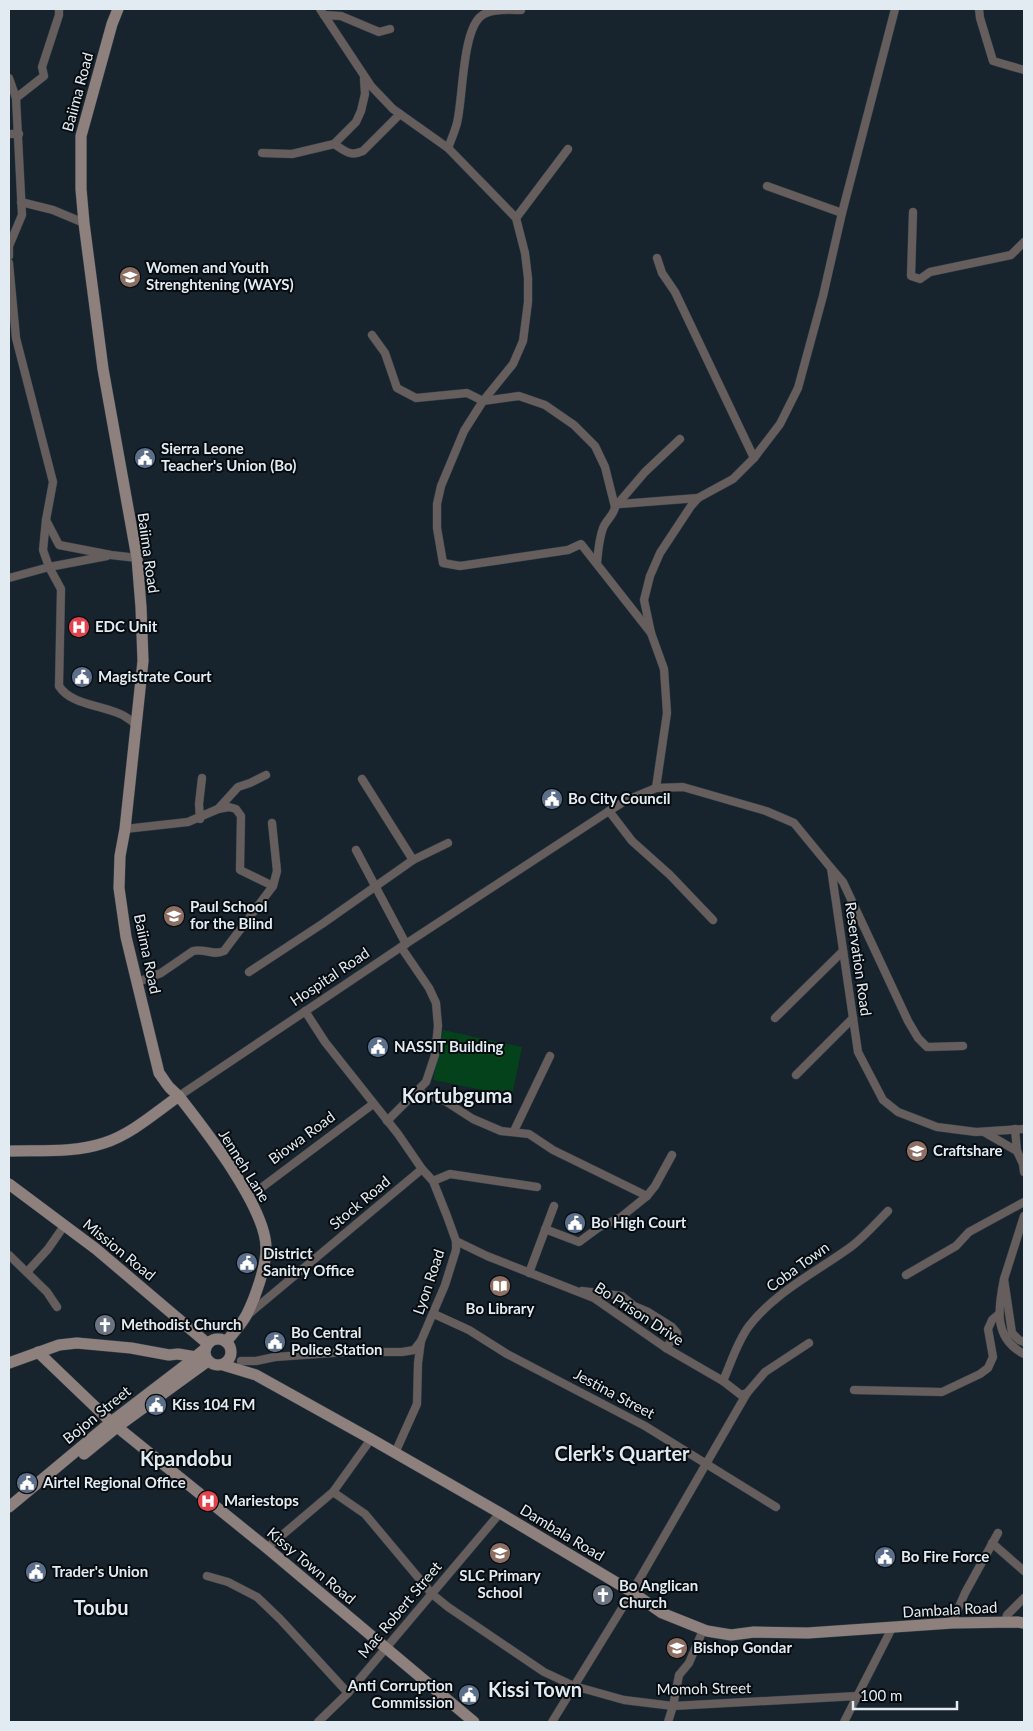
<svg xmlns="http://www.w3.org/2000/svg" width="1033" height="1731" font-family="Lato,sans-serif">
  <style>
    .green { fill: #03421a }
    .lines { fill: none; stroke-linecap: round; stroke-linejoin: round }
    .street-casing { stroke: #333f48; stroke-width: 9 }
    .secondary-casing { stroke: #333f48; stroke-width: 12 }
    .street { stroke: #665e5c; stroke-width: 8 }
    .secondary { stroke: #8e807d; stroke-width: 11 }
    .labels { text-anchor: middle; stroke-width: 4; stroke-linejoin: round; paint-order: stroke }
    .street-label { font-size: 15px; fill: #e2ebf1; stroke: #070c10 }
    .poi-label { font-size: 15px; font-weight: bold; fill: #e2ebf1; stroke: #070c10; text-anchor: start }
    .district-label { font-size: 20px; font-weight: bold; fill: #e2ebf1; stroke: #070c10 }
  </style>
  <rect width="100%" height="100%" fill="#17232d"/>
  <path class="green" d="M443,1030l79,17 -10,49 -79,-16z"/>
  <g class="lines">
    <g class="street-casing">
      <g id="street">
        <path d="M320,9l51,77 22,23 55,39 68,70 9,35 3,25v24l-5,39 -10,23 -30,37 -19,30 -23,55 -4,18v24l6,35 17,3 108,-16 13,-6 70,89"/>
        <path d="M979,9l1,9 13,43 31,9"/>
        <path d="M324,15l17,1 38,16 11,-3"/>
        <path d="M9,78l7,20"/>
        <path d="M9,134h10"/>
        <path d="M334,144c11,7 16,13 29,7l37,-37"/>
        <path d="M448,148c3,-8 7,-17 9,-25 6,-24 5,-89 23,-106 9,-9 29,-7 41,-7"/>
        <path d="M262,153l30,1 42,-10 22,-22 5,-11 4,-17 -1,-15"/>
        <path d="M767,186l75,27"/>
        <path d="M21,202l32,8 31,13"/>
        <path d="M913,212l-2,64 9,3 10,-7 81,-17 13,-13"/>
        <path d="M516,218l52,-69"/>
        <path d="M9,256v-10l13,-31 -6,-117 28,-22 -2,-9 17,-52v-6"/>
        <path d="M657,258l5,15 13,19 79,166"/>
        <path d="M9,263l7,75 37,144 -7,38 13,25 52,10 26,3"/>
        <path d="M372,335l13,18 12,35 19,10 51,-5 16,8 36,-5 26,9 29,20 21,21 10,21 10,40"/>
        <path d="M620,504l78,-6"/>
        <path d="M46,520l-3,30 6,17 12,22 -2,97c12,19 42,19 61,28 6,2 11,7 17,11"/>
        <path d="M597,563c1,-12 2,-24 6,-35 3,-8 11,-13 12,-21l30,-35 35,-33"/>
        <path d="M9,578l40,-11 58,-11"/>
        <path d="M362,779l51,81"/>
        <path d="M656,788l11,-75 -3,-44 -13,-36 -7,-33 6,-24 10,-23 31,-47 7,-8 35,-19 21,-21 26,-34 18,-36 25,-92 19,-83 53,-204"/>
        <path d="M218,809l20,-22 12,-4 16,-8"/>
        <path d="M609,811l23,30 38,34 43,45"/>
        <path d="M200,819l-1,-15 3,-26"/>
        <path d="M125,829l63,-7 30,-13 11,-2 7,2 5,7 -1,54 33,16"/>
        <path d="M356,850l50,94"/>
        <path d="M831,868l12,14 65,139 10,17 9,9 36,-1"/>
        <path d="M249,972l73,-48 91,-64 35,-17"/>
        <path d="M138,982l23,-9 32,-22c11,-3 21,5 31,0l49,-65 4,-15 -5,-48"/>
        <path d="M305,1011l20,31 73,92 24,35 11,12 14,35 9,25v9l-11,35 -24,56 -3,22 -1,41 -22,49"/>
        <path d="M775,1018l68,-67"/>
        <path d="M796,1075l57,-57"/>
        <path d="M416,1092l29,9 28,18 28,12 28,3 24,16 94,46"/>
        <path d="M179,1096l222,-149 208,-136 16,-10 31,-13 27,-1 83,24 28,12 37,45 27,184 25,48 15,12 39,15 39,5 48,-3"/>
        <path d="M387,1121l39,-39 9,-27 3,-29 -2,-23 -7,-15 -28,-41"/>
        <path d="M1015,1129l2,22 6,13 1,8"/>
        <path d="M514,1131l36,-75"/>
        <path d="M984,1132l33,19"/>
        <path d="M433,1181l17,-7 87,13"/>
        <path d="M249,1197l124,-93"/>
        <path d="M545,1229l34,13 19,-14 23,-11 26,-21 8,-10 17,-31"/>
        <path d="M456,1241l31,15 107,42 72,50 57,33 18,14 6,-2"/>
        <path d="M9,1255l38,37 10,15"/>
        <path d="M27,1272l21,-23 16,-23"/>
        <path d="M529,1273l25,-67"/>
        <path d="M906,1275l50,-29 13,-14 55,-30"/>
        <path d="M1004,1279l20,-63"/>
        <path d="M582,1291l40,5 12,10 14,6 24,15 5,6 -11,15"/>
        <path d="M250,1313l172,-144"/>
        <path d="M434,1314l35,16 38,24 138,72 131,81"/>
        <path d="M1024,1342l-5,-2 -7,-7 -8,-54c-6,29 -11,59 20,75"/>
        <path d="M241,1361h15l19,-4 72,-5h55l12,-2 7,-9"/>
        <path d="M723,1381c8,-18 14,-39 26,-55 27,-35 69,-55 103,-80 13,-10 24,-23 36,-35"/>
        <path d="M854,1390l88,2 38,-18 8,-6 5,-11 -5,-28 4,-9 7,-6"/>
        <path d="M333,1492l32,22 67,80 16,13 96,65 30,14 50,14 49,6 184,-10"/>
        <path d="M992,1543l32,28"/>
        <path d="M267,1548l66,-56 38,-53"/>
        <path d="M207,1576l21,6 29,15 23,22 68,74"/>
        <path d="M1005,1622l2,-7 17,-17"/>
        <path d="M952,1623l13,-30 33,-60"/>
        <path d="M318,1722l30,-29 152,-180"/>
        <path d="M552,1722l80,-130 115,-199 18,-21 44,-29"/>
        <path d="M668,1722l5,-16 6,-31 10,-12 14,-33"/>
        <path d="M844,1722l48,-94"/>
      </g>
    </g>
    <g class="secondary-casing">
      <g id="secondary">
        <path d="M118,9l-6,15 -31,112v53l3,34 19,146 34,189 4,49 2,54 -18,168 -5,27 -1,32 7,49 33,136c4,5 7,11 11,15 4,4 8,7 11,11 25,32 86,110 85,150 0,18 -11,49 -19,65 -5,10 -14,19 -21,28"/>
        <path d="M9,1151c31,-1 65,2 95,-8 28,-9 52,-31 75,-47"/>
        <path d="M9,1184l87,65 112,95"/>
        <circle cx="218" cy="1352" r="13"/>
        <path d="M38,1352l73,70 156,126 207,174"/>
        <path d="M9,1363l50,-18 18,-2 54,5 38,7 9,-1 18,3"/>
        <path d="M223,1365l33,10 115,64 129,74 132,79 30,21 45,18 24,4 23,-3 54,1 144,-10 65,-1 7,1"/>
        <path d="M84,1454l33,-27 91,-66"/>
        <path d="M9,1507l102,-85 77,-59 18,-15"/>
      </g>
    </g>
    <use href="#street" class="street"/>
    <use href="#secondary" class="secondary"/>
  </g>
  <defs>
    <g id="school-disc" transform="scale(1.125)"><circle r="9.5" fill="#8d6e63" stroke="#070c10"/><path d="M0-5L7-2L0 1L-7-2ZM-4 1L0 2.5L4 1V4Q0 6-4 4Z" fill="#fff"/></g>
    <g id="civic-disc" transform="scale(1.125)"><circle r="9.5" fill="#5c6f8a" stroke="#070c10"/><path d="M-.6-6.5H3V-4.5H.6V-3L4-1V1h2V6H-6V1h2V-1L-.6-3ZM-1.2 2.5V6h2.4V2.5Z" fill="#fff"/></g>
    <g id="hospital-disc" transform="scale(1.125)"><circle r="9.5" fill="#e0444e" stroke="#070c10"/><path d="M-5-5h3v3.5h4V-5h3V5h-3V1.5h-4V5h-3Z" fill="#fff"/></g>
    <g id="library-disc" transform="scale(1.125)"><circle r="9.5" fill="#8d6e63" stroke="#070c10"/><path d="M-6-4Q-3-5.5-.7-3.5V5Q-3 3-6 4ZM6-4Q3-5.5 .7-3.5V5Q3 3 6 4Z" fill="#fff"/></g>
    <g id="church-disc" transform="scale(1.125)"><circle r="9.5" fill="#6b7280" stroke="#070c10"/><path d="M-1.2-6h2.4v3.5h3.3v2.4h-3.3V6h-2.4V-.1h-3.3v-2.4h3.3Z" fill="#fff"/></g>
  </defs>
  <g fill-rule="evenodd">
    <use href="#school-disc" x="130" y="277"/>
    <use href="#civic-disc" x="145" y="458"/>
    <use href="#hospital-disc" x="79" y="627"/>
    <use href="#civic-disc" x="82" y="677"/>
    <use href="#civic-disc" x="552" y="799"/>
    <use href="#school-disc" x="174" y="916"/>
    <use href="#civic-disc" x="378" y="1047"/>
    <use href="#school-disc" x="917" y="1151"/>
    <use href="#civic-disc" x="575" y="1223"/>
    <use href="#civic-disc" x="247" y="1263"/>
    <use href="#library-disc" x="500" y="1286"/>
    <use href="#church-disc" x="105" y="1325"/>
    <use href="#civic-disc" x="275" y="1342"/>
    <use href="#civic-disc" x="156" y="1405"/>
    <use href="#civic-disc" x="27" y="1483"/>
    <use href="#hospital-disc" x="208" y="1501"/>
    <use href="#school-disc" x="500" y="1553"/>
    <use href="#civic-disc" x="885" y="1557"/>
    <use href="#civic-disc" x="36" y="1572"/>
    <use href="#church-disc" x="603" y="1595"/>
    <use href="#school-disc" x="677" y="1648"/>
    <use href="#civic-disc" x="469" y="1695"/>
  </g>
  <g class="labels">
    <g class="street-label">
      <text transform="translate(78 92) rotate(-75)" y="5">Baiima Road</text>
      <text transform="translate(148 553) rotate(82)" y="5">Baiima Road</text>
      <text transform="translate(147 954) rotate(78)" y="5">Baiima Road</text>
      <text transform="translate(858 959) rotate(82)" y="5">Reservation Road</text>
      <text transform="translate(330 977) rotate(-34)" y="5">Hospital Road</text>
      <text transform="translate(302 1138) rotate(-36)" y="5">Biowa Road</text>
      <text transform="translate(244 1166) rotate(58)" y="5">Jenneh Lane</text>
      <text transform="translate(360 1203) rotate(-40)" y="5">Stock Road</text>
      <text transform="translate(119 1250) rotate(39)" y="5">Mission Road</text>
      <text transform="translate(798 1267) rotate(-36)" y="5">Coba Town</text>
      <text transform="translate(429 1282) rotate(-71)" y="5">Lyon Road</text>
      <text transform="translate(639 1314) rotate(33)" y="5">Bo Prison Drive</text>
      <text transform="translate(614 1394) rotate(28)" y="5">Jestina Street</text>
      <text transform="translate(97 1415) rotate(-39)" y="5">Bojon Street</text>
      <text transform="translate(562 1533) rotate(31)" y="5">Dambala Road</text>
      <text transform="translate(311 1566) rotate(40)" y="5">Kissy Town Road</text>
      <text transform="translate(400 1610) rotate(-50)" y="5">Mac Robert Street</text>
      <text transform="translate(950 1610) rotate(-3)" y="5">Dambala Road</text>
      <text transform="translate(704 1689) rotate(-1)" y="5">Momoh Street</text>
    </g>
    <g class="poi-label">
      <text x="146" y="273">Women and Youth<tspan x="146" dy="17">Strenghtening (WAYS)</tspan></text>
      <text x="161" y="454">Sierra Leone<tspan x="161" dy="17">Teacher's Union (Bo)</tspan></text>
      <text x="95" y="632">EDC Unit</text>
      <text x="98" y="682">Magistrate Court</text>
      <text x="568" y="804">Bo City Council</text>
      <text x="190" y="912">Paul School<tspan x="190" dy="17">for the Blind</tspan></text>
      <text x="394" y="1052">NASSIT Building</text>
      <text x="933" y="1156">Craftshare</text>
      <text x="591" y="1228">Bo High Court</text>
      <text x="263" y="1259">District<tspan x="263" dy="17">Sanitry Office</tspan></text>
      <text x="500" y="1314" text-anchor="middle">Bo Library</text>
      <text x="121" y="1330">Methodist Church</text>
      <text x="291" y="1338">Bo Central<tspan x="291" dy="17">Police Station</tspan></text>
      <text x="172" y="1410">Kiss 104 FM</text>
      <text x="43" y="1488">Airtel Regional Office</text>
      <text x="224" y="1506">Mariestops</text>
      <text x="901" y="1562">Bo Fire Force</text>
      <text x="52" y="1577">Trader's Union</text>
      <text x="500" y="1581" text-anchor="middle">SLC Primary<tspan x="500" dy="17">School</tspan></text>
      <text x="619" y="1591">Bo Anglican<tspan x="619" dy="17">Church</tspan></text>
      <text x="693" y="1653">Bishop Gondar</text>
      <text x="453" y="1691" text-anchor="end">Anti Corruption<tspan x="453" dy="17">Commission</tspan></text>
    </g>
    <g class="district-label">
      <text x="457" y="1103">Kortubguma</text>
      <text x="622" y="1461">Clerk's Quarter</text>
      <text x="186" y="1466">Kpandobu</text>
      <text x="101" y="1615">Toubu</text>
      <text x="535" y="1697">Kissi Town</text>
    </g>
  </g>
  <rect width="1033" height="1731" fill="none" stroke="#e2ebf1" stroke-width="20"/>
  <path d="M853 1701v8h104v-8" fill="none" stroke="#e2ebf1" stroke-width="2.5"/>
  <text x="860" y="1701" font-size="15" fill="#e2ebf1" stroke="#070c10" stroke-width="4" paint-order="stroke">100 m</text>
</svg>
